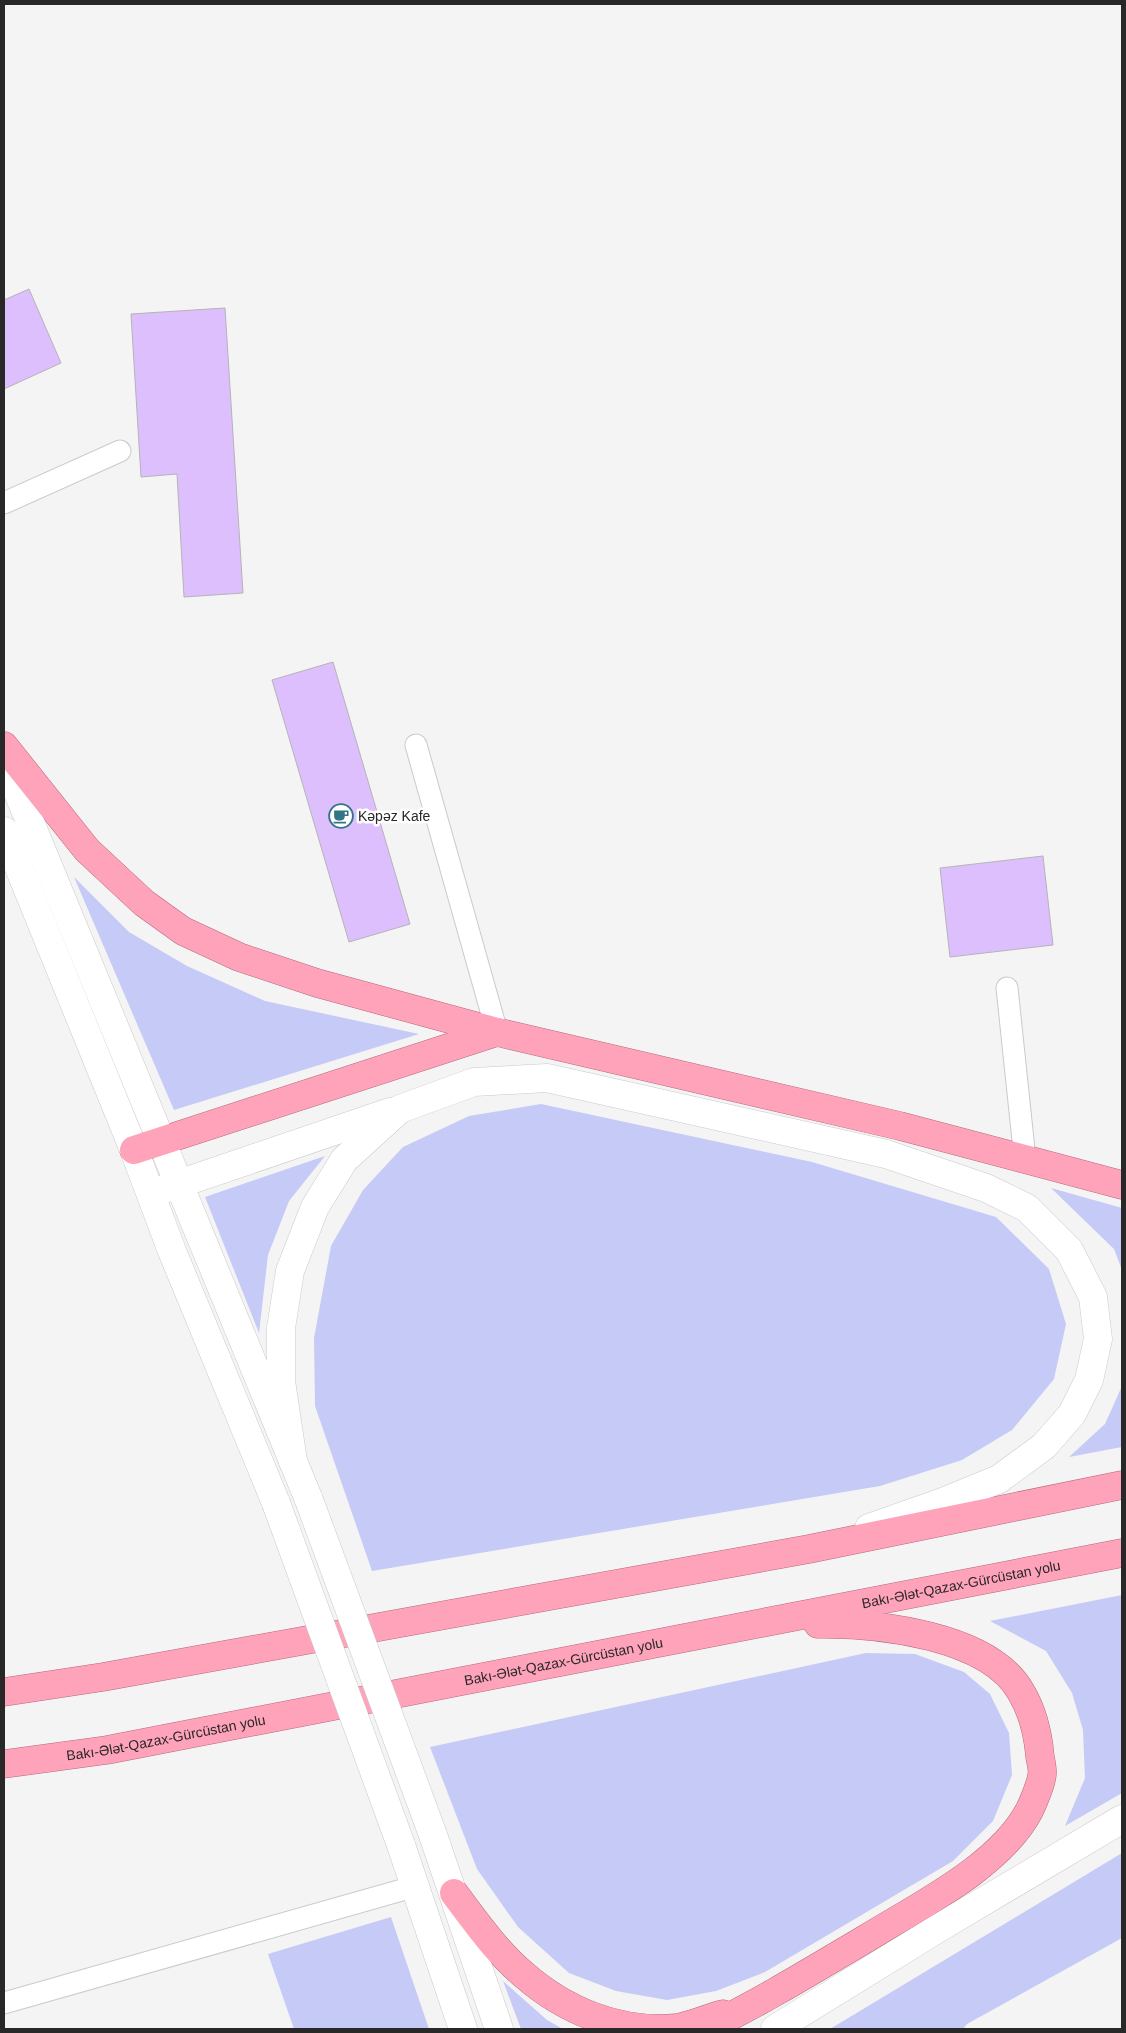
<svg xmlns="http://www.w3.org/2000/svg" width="1126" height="2033" font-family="Arial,sans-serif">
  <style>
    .green { fill: #c6caf6 }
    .building { fill: #ddbffe; stroke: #b4b4b5 }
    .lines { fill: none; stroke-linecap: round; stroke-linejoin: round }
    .service-casing { stroke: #c9cacb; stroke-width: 23 }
    .secondary-casing { stroke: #c9cacb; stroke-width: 29 }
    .trunk-casing { stroke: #b4697c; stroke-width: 29 }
    .service { stroke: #fff; stroke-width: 21 }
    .secondary { stroke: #fff; stroke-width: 28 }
    .trunk { stroke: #ffa3ba; stroke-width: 28 }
    .secondary-bridge-casing { stroke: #c9cacb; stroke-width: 29; stroke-linecap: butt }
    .secondary-bridge { stroke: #fff; stroke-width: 28 }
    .labels { text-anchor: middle; stroke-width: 5; stroke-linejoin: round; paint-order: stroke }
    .poi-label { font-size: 14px; fill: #282829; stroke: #fff; text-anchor: start }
    .street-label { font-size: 14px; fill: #282829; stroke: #fff }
  </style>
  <rect width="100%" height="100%" fill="#f4f4f5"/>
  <g class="green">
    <path d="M74,877l55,55 58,34 78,35 154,33 -245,76z"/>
    <path d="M541,1104l271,58 184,55 53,52 17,55 -12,55 -42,51 -50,30 -82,26 -508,85 -57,-165 -1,-68 17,-92 32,-56 40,-43 66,-31z"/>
    <path d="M325,1156l-36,45 -21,54 -9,78 -54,-136z"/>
    <path d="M1051,1188l71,20v62l-8,-21z"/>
    <path d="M1122,1386v61l-53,10 36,-33z"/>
    <path d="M1122,1595v198l-57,33 20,-48 -2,-48 -11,-37 -26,-42 -56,-30z"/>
    <path d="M866,1653l49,1 49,18 26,22 19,39 3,42 -19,46 -40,40 -188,111 -49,19 -49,9 -51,-9 -47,-18 -51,-46 -41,-58 -47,-122z"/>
    <path d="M1122,1853v85l-155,86 -4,5h-133z"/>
    <path d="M391,1917l38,112h-135l-26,-75z"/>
    <path d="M503,1981l44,39 16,9h-42z"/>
  </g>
  <g class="building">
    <path d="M29,289l32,74 -57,26v-91v2z"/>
    <path d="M225,308l18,285 -59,4 -7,-123 -36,3 -10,-163z"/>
    <path d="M333,662l77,262 -61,18 -77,-262z"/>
    <path d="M1043,856l10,89 -103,12 -10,-89z"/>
  </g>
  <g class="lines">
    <g class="service-casing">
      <g id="service">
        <path d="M4,503l116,-52"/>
        <path d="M416,745l81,287"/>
        <path d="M1007,988l18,171"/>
        <path d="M4,2003l412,-117"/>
      </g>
    </g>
    <g class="secondary-casing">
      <g id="secondary">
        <path d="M4,765l10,18 295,717"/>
        <path d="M4,831l130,319 38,101 104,252"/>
        <path d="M161,1190l229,-78"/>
        <path d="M293,1461l-12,-80v-53l9,-57 25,-64 29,-47 56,-51 74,-27 73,-4 339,76 100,34 41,20 42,42 24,47 5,42 -9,41 -17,34 -28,32 -45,33 -56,23 -74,26"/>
        <path d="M433,1835l66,194"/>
        <path d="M401,1845l62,184"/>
        <path d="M775,2029l162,-100 185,-110"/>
      </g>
    </g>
    <g class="trunk-casing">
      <g id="trunk">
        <path d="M4,746l83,104 57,53 39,28 56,26 78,26 180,49 403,94 222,59"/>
        <path d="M134,1150l363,-118"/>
        <path d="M4,1692l99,-15 706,-128 313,-64"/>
        <path id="s1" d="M4,1764l103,-14 1015,-197"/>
        <path d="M454,1893c21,28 42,58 69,81 42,37 96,59 153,54 15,-2 32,-10 47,-14"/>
        <path d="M705,2029c56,-27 108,-59 162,-91 52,-32 133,-72 162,-127 4,-8 12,-27 13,-36 1,-5 -1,-13 -2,-18 -2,-24 -7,-45 -19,-65 -32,-57 -144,-69 -203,-68"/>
      </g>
    </g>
    <use href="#service" class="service"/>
    <use href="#secondary" class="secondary"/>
    <use href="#trunk" class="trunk"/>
    <g class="secondary-bridge-casing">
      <g id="secondary-bridge">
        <path d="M309,1500l124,335"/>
        <path d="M276,1503l125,342"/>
      </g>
    </g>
    <use href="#secondary-bridge" class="secondary-bridge"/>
  </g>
  <defs>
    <g id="cafe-ring" transform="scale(1.25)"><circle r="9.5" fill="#fff" stroke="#337487" stroke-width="1.5"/><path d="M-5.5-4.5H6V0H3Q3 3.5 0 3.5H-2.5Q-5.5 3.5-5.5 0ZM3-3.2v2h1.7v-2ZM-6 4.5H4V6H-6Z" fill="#337487"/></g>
  </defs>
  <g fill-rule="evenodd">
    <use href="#cafe-ring" x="341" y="816"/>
  </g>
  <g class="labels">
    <g class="poi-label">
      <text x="358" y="821">Kəpəz Kafe</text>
    </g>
    <g class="street-label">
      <text dy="5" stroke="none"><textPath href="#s1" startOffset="974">Bakı-Ələt-Qazax-Gürcüstan yolu</textPath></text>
      <text dy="5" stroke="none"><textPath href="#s1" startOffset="569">Bakı-Ələt-Qazax-Gürcüstan yolu</textPath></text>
      <text dy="5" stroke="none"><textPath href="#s1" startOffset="164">Bakı-Ələt-Qazax-Gürcüstan yolu</textPath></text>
    </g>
  </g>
  <rect width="1126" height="2033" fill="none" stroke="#282829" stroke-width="10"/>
</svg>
